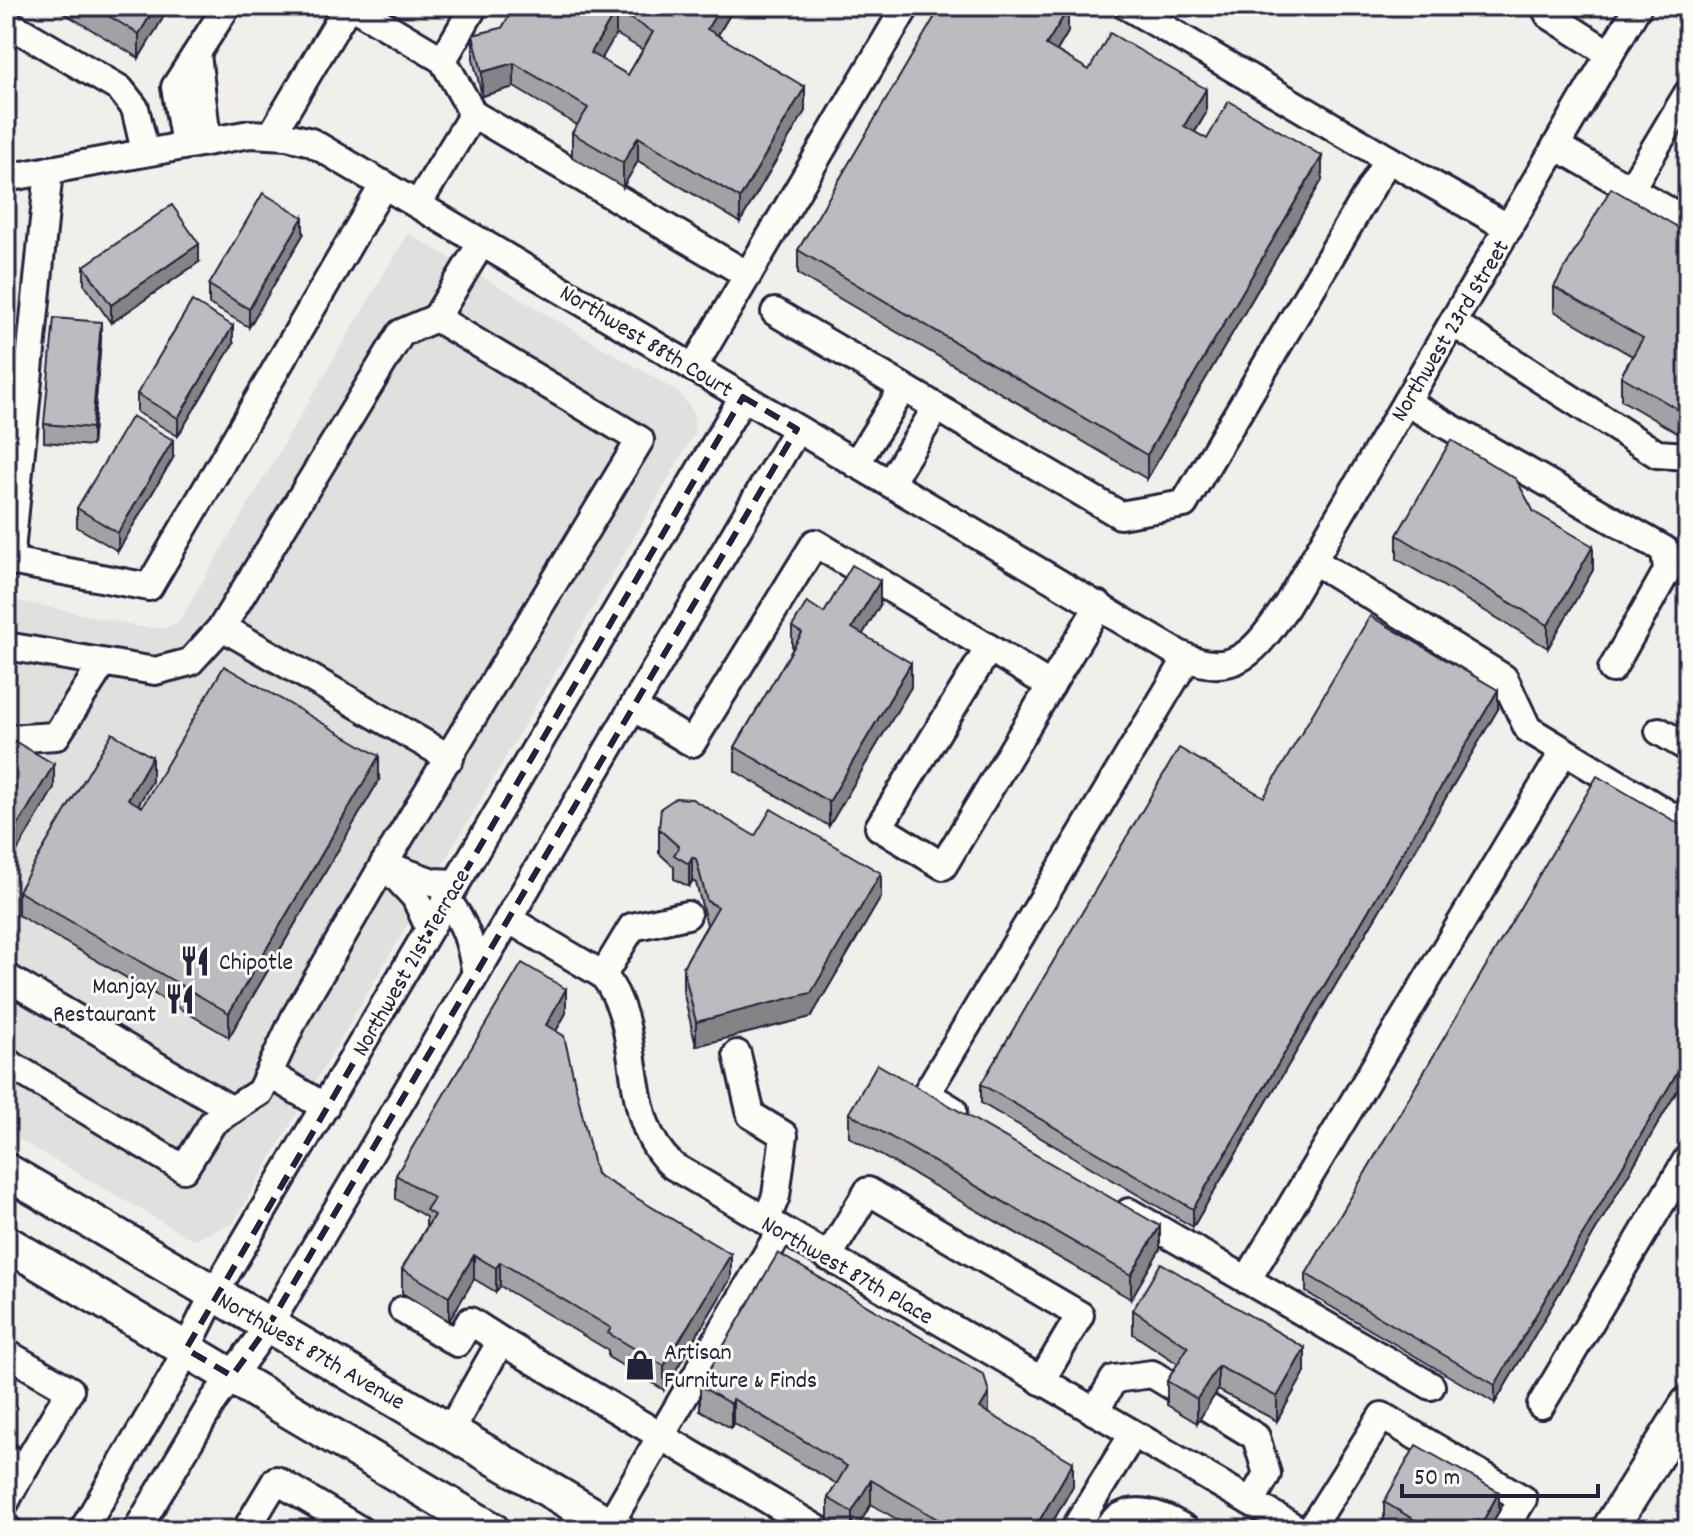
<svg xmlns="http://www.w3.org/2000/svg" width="1694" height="1536" font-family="Dekko,sans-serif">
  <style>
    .built { fill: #e0e0df }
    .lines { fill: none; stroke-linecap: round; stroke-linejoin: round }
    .minor-casing { stroke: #22223b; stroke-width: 32 }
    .major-casing { stroke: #22223b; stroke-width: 40 }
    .minor { stroke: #fdfcf7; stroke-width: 26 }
    .major { stroke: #fdfcf7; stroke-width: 34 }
    .wall { fill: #a2a2a5; stroke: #22223b; stroke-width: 2; fill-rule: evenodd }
    .shaded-wall { fill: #848486; stroke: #22223b; stroke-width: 2 }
    .building { fill: #bcbcc0; stroke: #22223b; stroke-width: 2; fill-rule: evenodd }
    .marked { fill: none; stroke: #22223b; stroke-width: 6; stroke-dasharray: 16 10; stroke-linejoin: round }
    .labels { text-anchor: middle; stroke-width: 6; stroke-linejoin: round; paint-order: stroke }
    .street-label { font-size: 24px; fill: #22223b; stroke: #fdfcf7 }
    .poi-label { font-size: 24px; fill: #22223b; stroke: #fdfcf7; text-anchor: start }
  </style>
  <rect width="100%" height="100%" fill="#f0efec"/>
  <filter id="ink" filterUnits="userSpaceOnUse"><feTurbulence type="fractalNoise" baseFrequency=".0125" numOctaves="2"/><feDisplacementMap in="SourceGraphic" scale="16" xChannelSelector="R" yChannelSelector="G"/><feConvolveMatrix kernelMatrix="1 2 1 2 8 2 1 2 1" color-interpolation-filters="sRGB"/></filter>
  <g filter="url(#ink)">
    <path class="built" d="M408,233l269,158 16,20 2,22 -462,790 -40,17 -187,-108v-534l135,29 23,1 15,-6z"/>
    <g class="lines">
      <g class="minor-casing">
        <g id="minor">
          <path d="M352,6l91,54"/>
          <path d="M1544,6l5,9 61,39"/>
          <path d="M6,22l114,67 15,19 10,43"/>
          <path d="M197,54l10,86"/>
          <path d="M473,114l275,161"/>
          <path d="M272,134l76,-128"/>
          <path d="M185,144l-10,-57 52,-81"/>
          <path d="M1556,146l132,76"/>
          <path d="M1388,159l121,69"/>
          <path d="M49,170l-39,391 139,26 235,-403"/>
          <path d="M6,178l244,-44 37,2 24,6 868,512c56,28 78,-5 108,-49l351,-599"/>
          <path d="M1631,188l57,-95"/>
          <path d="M418,204l55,-90 -30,-54 31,-54"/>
          <path d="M775,312l345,203 64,-11 204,-345 -261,-153"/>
          <path d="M1453,323l204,131 31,2"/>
          <path d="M693,368l213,-362"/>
          <path d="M1406,402l259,148 2,21 -55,98"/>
          <path d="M856,464l47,-76"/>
          <path d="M890,483l46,-75"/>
          <path d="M1314,561l190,117 24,51 160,97"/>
          <path d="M222,627l179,-294 35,-15"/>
          <path d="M6,646l149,25 35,-9 32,-35 228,131"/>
          <path d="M989,648l62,38"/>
          <path d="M633,707l59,36 123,-200 174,105 -110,179 64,39 156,-261"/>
          <path d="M1659,731l29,17"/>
          <path d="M6,739l50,-3 47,-73"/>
          <path d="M384,864l31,33 14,31"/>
          <path d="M391,867l42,15 23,1"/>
          <path d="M446,899c20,24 25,45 30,75"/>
          <path d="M508,919l95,56c44,54 15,143 70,191l626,364"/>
          <path d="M603,975l29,-48 55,-12"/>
          <path d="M6,977l226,133"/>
          <path d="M737,1054l14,61 33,20 -8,61 -10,25"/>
          <path d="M6,1062l178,107 29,-47 47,-30 35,-75 89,-153 256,-424 -204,-122 46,-76"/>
          <path d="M271,1075l54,32"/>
          <path d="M953,1110l-27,-16 261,-436"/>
          <path d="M1129,1212l302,174"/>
          <path d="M828,1257l40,-66 212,124 -39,66"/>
          <path d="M1247,1280l317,-529"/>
          <path d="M403,1310l54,33 13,-22 31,20"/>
          <path d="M6,1353l64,37 -54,92"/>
          <path d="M1541,1405l147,-247"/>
          <path d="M1207,1407l49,30 11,37 -16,28"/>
          <path d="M1095,1412l19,-33 38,-5 25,15"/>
          <path d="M450,1431l51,-90 318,189"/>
          <path d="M6,1455l10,27 -10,19"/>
          <path d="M609,1525l172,-295"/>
          <path d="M6,1528l3,2"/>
          <path d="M83,1530l90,-154 41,-82 529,-897"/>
          <path d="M137,1530l77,-130 55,-75 528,-896"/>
          <path d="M246,1530l30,-50 84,50"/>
          <path d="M1074,1530l59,-96"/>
          <path d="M1105,1530c23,-30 55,-17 82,0"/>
          <path d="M1310,1530l72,-114 141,83 -19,31"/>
        </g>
      </g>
      <g class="major-casing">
        <g id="major">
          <path d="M6,1171l612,359"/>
          <path d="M6,1243l486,287"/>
          <path d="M1609,1530l79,-126"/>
        </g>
      </g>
      <use href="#minor" class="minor"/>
      <use href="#major" class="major"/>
    </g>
    <g class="wall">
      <path d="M52,6h118l-31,52z"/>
      <path d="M515,6h220l-17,29 87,76 -65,111 -102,-61 -15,26 -51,-30v-24l5,-8 -63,-38 -32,9 -9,-37v-24l29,-7zM616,34l27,16 -15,25 -27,-16z"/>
      <path d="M1068,32l-11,19 32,19 117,43 -11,19 12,7 115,41 -175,299 -349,-205v-24z"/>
      <path d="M1679,186l9,5v24l-9,-5z"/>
      <path d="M1688,233l-9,201 -58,-34v-24l11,-20 -78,-45v-24z"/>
      <path d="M303,235l-54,92 -40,-23v-19z"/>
      <path d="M199,262l-88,61 -27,-39v-18z"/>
      <path d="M101,340l-9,106 -48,-4v-18z"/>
      <path d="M233,344l-55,92 -41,-24v-18z"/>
      <path d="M173,458l-55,93 -41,-24v-19z"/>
      <path d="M1534,512l59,58 -45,78 -151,-89v-24z"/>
      <path d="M880,605l-18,30 49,52 -82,139 -94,-55v-24l57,-97v-23l32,-14z"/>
      <path d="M1688,664v26l-6,-4v-12z"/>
      <path d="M1498,709l-305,518 -212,-124v-19l283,-287z"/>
      <path d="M379,780l-150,257 -211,-122v-24l134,-110 -14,24 4,2z"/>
      <path d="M659,829l96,7 126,61 -70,120 -115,29 -13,-55v-24l24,-42 -11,-42 -4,-2 -3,6 -15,-8v-12l-15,-14z"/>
      <path d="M1688,829v243l-193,331 -189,-111v-18z"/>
      <path d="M566,1013l-10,18 40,143 135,104 -67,112 -56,-33v-7l-108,-64 -4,6 -22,-13 -25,42 -47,-28v-24l24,-41v-11l-30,-18v-24z"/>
      <path d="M849,1113l311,136 -29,50 -282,-162z"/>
      <path d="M1133,1310l172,62 -28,49 -59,-31 -21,33 -30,-18v-24l11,-17 -45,-30z"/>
      <path d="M700,1386l289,27 84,73 -25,44h-133l-44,-26 -15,26h-14l-14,-8v-24l9,-14 -104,-61 -2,5 -31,-18z"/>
      <path d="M1384,1502l115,9 -11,19h-88l-16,-9z"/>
    </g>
    <g class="shaded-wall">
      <path d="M156,6h14l-31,52v-24z"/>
      <path d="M721,6h14l-28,47v-24z"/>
      <path d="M1068,9v23l-22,37v-24z"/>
      <path d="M616,10v24l-25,43v-24z"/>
      <path d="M514,63v24l-32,9v-24z"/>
      <path d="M805,87v24l-65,111v-24z"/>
      <path d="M1206,89v24l-22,37v-24z"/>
      <path d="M638,137v24l-15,26v-24z"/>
      <path d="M1322,156v24l-175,299v-24z"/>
      <path d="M303,217v18l-54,92v-18z"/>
      <path d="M199,244v18l-88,61v-18z"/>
      <path d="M101,322v18l-9,106v-18z"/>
      <path d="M233,326v18l-55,92v-18z"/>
      <path d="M1688,395v24l-9,15v-24z"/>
      <path d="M173,440v18l-55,93v-18z"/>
      <path d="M1593,546v24l-45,78v-23z"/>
      <path d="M880,581v24l-28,47v-24z"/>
      <path d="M911,663v24l-82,139v-24z"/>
      <path d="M1498,690v19l-305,518v-18z"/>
      <path d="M379,756v24l-150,257v-24z"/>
      <path d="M152,757v24l-24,42v-24z"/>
      <path d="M54,764v24l-48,82v-24z"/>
      <path d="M692,857v24l-3,6v-23z"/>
      <path d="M881,873v24l-70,120 -115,29v-24z"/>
      <path d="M566,989v24l-20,36v-24z"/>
      <path d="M1688,1054v18l-193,331v-18z"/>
      <path d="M1160,1226v23l-29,50v-24z"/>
      <path d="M731,1254v24l-67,112v-24z"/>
      <path d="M474,1255v24l-25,42v-24z"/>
      <path d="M500,1262v24l-4,6v-24z"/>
      <path d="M1305,1348v24l-28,49v-24z"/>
      <path d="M1218,1366v24l-21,33v-24z"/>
      <path d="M989,1393v24l-9,-9z"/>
      <path d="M733,1399v24l-2,5v-24z"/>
      <path d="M1073,1462v24l-25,44h-14z"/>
      <path d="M871,1480v24l-15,26h-4v-18z"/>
      <path d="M1499,1492v19l-11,19h-10z"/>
    </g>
    <g class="building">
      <path d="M92,6h64l-17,28z"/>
      <path d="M515,6h206l-14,23 98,58 -65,111 -102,-61 -15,26 -51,-30 16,-25 -74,-45 -32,9 -9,-37 29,-7zM616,10l37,22 -25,43 -37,-22z"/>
      <path d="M941,6h122l5,3 -22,36 43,25 21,-37 96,56 -22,37 23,13 22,-38 93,55 -175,299 -349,-205z"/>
      <path d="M1688,171v20l-9,-5z"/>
      <path d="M1611,188l77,45v162l-9,15 -58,-34 22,-38 -89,-51z"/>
      <path d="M263,193l40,24 -54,92 -40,-24z"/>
      <path d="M172,205l27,39 -88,61 -27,-39z"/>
      <path d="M192,301l41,25 -55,92 -41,-24z"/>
      <path d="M54,318l47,4 -9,106 -48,-4z"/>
      <path d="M132,416l41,24 -55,93 -41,-25z"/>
      <path d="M1451,440l65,39 18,33 59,34 -45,79 -151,-90z"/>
      <path d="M852,565l28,16 -28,47 59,35 -82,139 -94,-55 67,-114 -10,-6 15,-25 17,11z"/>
      <path d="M1370,616l128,74 -305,519 -212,-125 198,-336 85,49z"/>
      <path d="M1688,664v13l-6,-3z"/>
      <path d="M224,666l155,90 -150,257 -211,-122 94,-158 40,24 -24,42 14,8z"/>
      <path d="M11,739l43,25 -48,82v-99z"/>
      <path d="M1597,776l91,53v225l-193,331 -189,-111z"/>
      <path d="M676,798l16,1 63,37 16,-27 110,64 -70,120 -115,29 -13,-55 35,-60 -11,-6 -11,-42 -4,-2 -3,7 -15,-9 5,-8 -20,-18 2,-21z"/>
      <path d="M522,963l44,26 -20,36 18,11 32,138 135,80 -67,112 -56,-33 3,-5 -111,-66 -4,6 -22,-13 -25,42 -47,-28 32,-54 -8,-5 8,-12 -38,-23z"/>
      <path d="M877,1064l283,162 -29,49 -282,-162z"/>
      <path d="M778,1253l206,122 5,18 -9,15 93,54 -39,68h-78l-85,-50 -19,32 -24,-14 19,-32 -114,-67 -2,5 -31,-18z"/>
      <path d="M1161,1263l144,85 -28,49 -59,-31 -21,33 -30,-18 21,-34 -55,-37z"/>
      <path d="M1416,1445l83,47 -21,38h-46l-48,-28z"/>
    </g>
  </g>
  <path class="marked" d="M743,397l54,32 -528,896 -37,51 -46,-27z"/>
  <defs>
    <g id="restaurant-bare" transform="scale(2.4)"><path d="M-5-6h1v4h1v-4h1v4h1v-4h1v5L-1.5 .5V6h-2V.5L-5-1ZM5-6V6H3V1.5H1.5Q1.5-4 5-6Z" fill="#22223b" stroke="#fdfcf7" stroke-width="2.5" paint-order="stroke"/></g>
    <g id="shop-bare" transform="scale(2.4)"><path d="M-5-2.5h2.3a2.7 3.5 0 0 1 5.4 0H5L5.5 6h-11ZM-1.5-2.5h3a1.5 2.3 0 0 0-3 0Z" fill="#22223b" stroke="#fdfcf7" stroke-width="2.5" paint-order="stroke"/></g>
  </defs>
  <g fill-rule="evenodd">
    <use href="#restaurant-bare" x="195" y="961"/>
    <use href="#restaurant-bare" x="180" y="999"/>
    <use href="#shop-bare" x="640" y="1365"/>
  </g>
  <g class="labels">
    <g class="street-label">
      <text transform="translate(1449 330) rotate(-59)" y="8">Northwest 23rd Street</text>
      <text transform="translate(647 340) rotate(31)" y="8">Northwest 88th Court</text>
      <text transform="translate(410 962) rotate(-60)" y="8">Northwest 21st Terrace</text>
      <text transform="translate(848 1269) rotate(30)" y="8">Northwest 87th Place</text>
      <text transform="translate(312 1350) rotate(30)" y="8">Northwest 87th Avenue</text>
    </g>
    <g class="poi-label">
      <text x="219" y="969">Chipotle</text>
      <text x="156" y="993" text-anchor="end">Manjay<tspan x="156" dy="28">Restaurant</tspan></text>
      <text x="664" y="1359">Artisan<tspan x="664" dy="28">Furniture &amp; Finds</tspan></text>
    </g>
  </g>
  <rect width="1694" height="1536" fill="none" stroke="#fdfcf7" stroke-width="32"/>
  <rect x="16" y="16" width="1662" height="1504" fill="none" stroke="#22223b" stroke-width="3" filter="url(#ink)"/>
  <path d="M1402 1484v12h196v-12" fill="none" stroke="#22223b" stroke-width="4"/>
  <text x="1414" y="1484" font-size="24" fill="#22223b" stroke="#fdfcf7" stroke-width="6" paint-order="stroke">50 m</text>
</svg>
